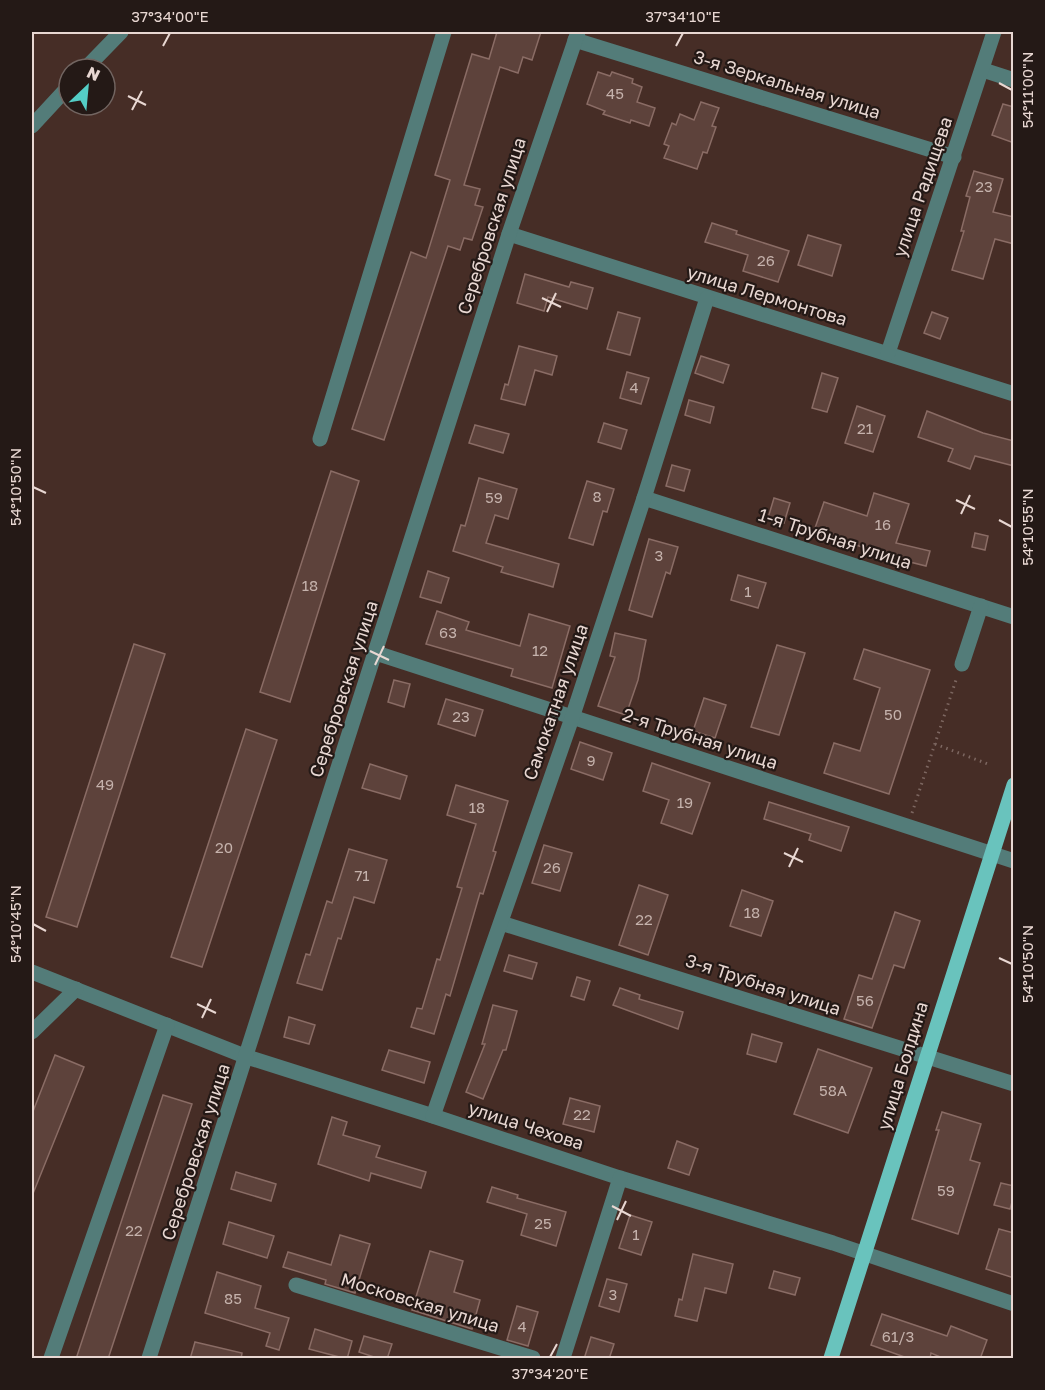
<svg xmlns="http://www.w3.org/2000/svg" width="1045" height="1390" font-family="'Golos Text',sans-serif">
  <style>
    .building { fill: #5d423b; stroke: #8a6c65; stroke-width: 1.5 }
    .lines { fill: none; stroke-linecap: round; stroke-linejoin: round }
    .path { stroke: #7d6761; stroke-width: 3; stroke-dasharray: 1.5 4.5; stroke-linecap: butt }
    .minor { stroke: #537c79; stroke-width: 15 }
    .major { stroke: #69c3bd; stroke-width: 15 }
    .ticks { fill: none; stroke: #e8d7d2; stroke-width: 2 }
    .labels { text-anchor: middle; stroke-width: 4.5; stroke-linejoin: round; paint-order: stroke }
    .number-label { font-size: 15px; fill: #c5b2ac }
    .street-label { font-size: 18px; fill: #e8d7d2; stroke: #241916 }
    .neatline { fill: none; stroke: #e8d7d2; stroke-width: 2 }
    .ticks-label { font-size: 15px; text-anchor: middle; fill: #e8d7d2 }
  </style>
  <rect width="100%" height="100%" fill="#462d26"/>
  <g class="building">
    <path d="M497,32h44l-9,28 -9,-3 -5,16 -18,-6 -36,118 16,4 -5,16 8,2 -11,33 -8,-2 -4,12 -12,-4 -64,194 -32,-11 59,-177 15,6 24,-78 -15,-5 37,-121 17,5z"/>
    <path d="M598,72l12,4 2,-4 21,7 -1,4 10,4 -5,15 18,6 -6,18 -18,-6 -1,3 -27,-9 2,-3 -18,-7z"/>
    <path d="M701,102l18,6 -7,18 4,1 -9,26 -4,-1 -6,17 -33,-11 5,-12 -5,-2 8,-21 4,2 4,-11 14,6z"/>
    <path d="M1003,104l11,3v36l-22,-8z"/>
    <path d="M974,171l29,8 -10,33 21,5v27l-19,-5 -12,40 -31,-9 12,-39h-3l9,-34 -4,-1z"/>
    <path d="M712,223l25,8 -1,3 53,17 -11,31 -35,-11 5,-16 -43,-13z"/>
    <path d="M808,235l33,10 -9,31 -34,-11z"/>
    <path d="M525,274l44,13 2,-5 22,6 -6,21 -39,-12 -4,14 -27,-8z"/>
    <path d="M618,312l22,6 -10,37 -23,-6z"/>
    <path d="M932,312l16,6 -8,21 -16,-6z"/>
    <path d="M519,346l38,10 -5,19 -17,-5 -10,35 -24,-6 4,-15 3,1z"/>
    <path d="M701,356l28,9 -6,18 -28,-10z"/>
    <path d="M627,372l22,6 -8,26 -21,-6z"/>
    <path d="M822,373l16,5 -11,34 -15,-4z"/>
    <path d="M689,400l25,7 -4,16 -25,-8z"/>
    <path d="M857,406l28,10 -12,36 -28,-9z"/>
    <path d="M927,411l56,22 31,8v25l-39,-10 -5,13 -22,-8 5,-12 -35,-12z"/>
    <path d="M604,423l23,7 -6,19 -23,-7z"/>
    <path d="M475,425l34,9 -6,19 -34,-10z"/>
    <path d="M672,465l18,5 -6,21 -18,-5z"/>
    <path d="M331,471l28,10 -69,221 -30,-10z"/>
    <path d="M479,478l38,11 -9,30 -13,-4 -9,28 73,21 -6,23 -52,-15 2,-5 -50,-16 8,-26 4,1z"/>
    <path d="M587,481l27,8 -7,23 -4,-1 -10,34 -24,-7z"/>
    <path d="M874,493l35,11 -13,39 34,8 -4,15 -28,-7 -84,-28 10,-29 43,14z"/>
    <path d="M774,498l16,5 -6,20 -16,-5z"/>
    <path d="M975,533l13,3 -3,14 -13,-3z"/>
    <path d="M649,539l29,8 -8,27 -4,-2 -14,45 -23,-7z"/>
    <path d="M428,571l21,7 -8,25 -21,-6z"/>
    <path d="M738,575l28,8 -8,25 -27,-8z"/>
    <path d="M437,611l32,11 -3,8 54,16 9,-32 41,12 -18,62 -41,-12 2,-7 -87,-25z"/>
    <path d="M615,633l31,7 -8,40 -12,35 -28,-9 17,-49 -5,-1z"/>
    <path d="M134,644l31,10 -88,273 -31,-10z"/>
    <path d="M777,645l28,8 -26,82 -28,-8z"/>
    <path d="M864,649l66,21 -41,124 -65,-21 10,-30 26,8 20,-63 -26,-9z"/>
    <path d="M394,680l16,4 -6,23 -16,-5z"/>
    <path d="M704,698l22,7 -11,33 -22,-7z"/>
    <path d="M446,699l37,11 -8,26 -37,-12z"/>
    <path d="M246,729l31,11 -75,227 -31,-10z"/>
    <path d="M580,742l32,11 -9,27 -32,-11z"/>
    <path d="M652,763l58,20 -18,51 -31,-11 8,-23 -26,-9z"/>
    <path d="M370,764l37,12 -7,23 -38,-11z"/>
    <path d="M456,785l52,16 -15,50 3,1 -13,42 -3,-1 -30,103 -4,-2 -12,40 -23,-7 6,-19 5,1 15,-50 3,1 22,-72 -5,-1 19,-63 -29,-9z"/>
    <path d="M769,802l80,25 -8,24 -32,-11 2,-6 -47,-15z"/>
    <path d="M544,845l28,8 -12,38 -28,-8z"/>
    <path d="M349,849l38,11 -13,43 -20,-6 -13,42 -3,-1 -16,52 -25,-7 9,-29 4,1 17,-54 5,2z"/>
    <path d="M639,885l29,10 -20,60 -29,-10z"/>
    <path d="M742,890l31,11 -12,35 -31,-10z"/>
    <path d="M895,912l25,9 -16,47 -10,-3 -22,63 -28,-9 15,-44 13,4z"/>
    <path d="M509,955l28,8 -5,16 -28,-8z"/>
    <path d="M577,977l13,4 -6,19 -13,-4z"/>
    <path d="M620,988l20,7 -1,4 44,13 -5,17 -65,-24z"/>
    <path d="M493,1005l24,6 -11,39h-3l-20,49 -17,-7 19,-48h-3z"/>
    <path d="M289,1017l26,8 -6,19 -25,-7z"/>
    <path d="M752,1034l30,9 -6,19 -29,-8z"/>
    <path d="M818,1049l54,19 -24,65 -54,-19z"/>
    <path d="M389,1050l41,12 -6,21 -42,-13z"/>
    <path d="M55,1055l29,12 -52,129v-82z"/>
    <path d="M163,1095l29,9 -84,255h-32z"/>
    <path d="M570,1098l30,8 -6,26 -31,-8z"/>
    <path d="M942,1112l39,12 -11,36 10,3 -22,71 -46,-15 27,-89h-3z"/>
    <path d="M332,1117l15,5 -4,13 37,11 -4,11 50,15 -5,16 -50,-15 -2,8 -51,-17z"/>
    <path d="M677,1141l21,8 -9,26 -21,-7z"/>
    <path d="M236,1172l40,12 -5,17 -40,-12z"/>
    <path d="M1001,1183l13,3v9l-4,14 -16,-4z"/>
    <path d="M492,1187l26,8 -1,3 49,14 -10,34 -35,-11 6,-21 -40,-12z"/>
    <path d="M630,1215l22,7 -11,33 -22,-7z"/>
    <path d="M229,1222l45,14 -7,22 -44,-14z"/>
    <path d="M999,1229l15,4v45l-28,-9z"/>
    <path d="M340,1235l30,9 -15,49 -30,-9 1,-4 -43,-13 5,-15 43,13z"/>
    <path d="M430,1251l33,10 -9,31 26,8 -8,29 -60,-19z"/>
    <path d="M693,1254l40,10 -7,29 -21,-5 -8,33 -22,-5 4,-17 3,1z"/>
    <path d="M774,1271l26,7 -5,17 -26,-7z"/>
    <path d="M217,1272l44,14 -6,22 34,10 -10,32 -13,-4 4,-13 -65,-20z"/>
    <path d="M607,1279l20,5 -8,28 -20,-6z"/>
    <path d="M517,1306l21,6 -10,34 -21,-6z"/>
    <path d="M882,1314l65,22 4,-10 36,14 -7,19h-35l-14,-6 -1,6h-20l-39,-14z"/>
    <path d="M315,1329l37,12 -5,18 -38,-10z"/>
    <path d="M364,1336l28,8 -5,15h-7l-21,-7z"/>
    <path d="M591,1337l23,7 -5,15h-25z"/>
    <path d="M195,1342l47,11 -1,6h-51z"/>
  </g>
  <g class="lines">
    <g class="path">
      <path d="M935,744l53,20"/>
      <path d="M912,813l45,-136"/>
    </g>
    <g class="minor">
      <path d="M575,40l379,117"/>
      <path d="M85,69l36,-37"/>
      <path d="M983,70l31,10"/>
      <path d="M32,126l37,-40"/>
      <path d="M509,234l505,160"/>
      <path d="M888,353l106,-321"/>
      <path d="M320,439l124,-407"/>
      <path d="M644,498l370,119"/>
      <path d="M376,653l638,208"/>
      <path d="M962,664l19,-58"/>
      <path d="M501,923l513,161"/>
      <path d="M32,972l215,85 186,59 187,62 213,65 181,61"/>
      <path d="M32,1032l44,-43"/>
      <path d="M433,1116l139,-398 72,-220 63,-200"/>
      <path d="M296,1285l237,73"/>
      <path d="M51,1358l116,-333"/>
      <path d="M149,1358l360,-1124 69,-202"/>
      <path d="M563,1358l57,-180"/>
    </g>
    <path class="major" d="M831,1358l183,-573"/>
  </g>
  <path class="ticks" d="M163,46l7,-13M676,46l7,-13M999,83l13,7M128,96l18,9M132,110l10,-19M542,298l19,9M547,312l9,-19M33,487l13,6M956,500l19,9M961,514l9,-19M999,520l13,7M370,651l19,9M375,665l9,-19M784,853l19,9M789,867l9,-19M33,924l13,7M999,958l13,6M197,1004l19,9M202,1018l9,-19M612,1206l19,10M617,1220l9,-19M550,1357l7,-13"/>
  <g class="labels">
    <g class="number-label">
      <text x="615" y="99">45</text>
      <text x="984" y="192">23</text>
      <text x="766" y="266">26</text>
      <text x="634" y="393">4</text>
      <text x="865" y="434">21</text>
      <text x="597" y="502">8</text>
      <text x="494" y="503">59</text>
      <text x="883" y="530">16</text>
      <text x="659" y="561">3</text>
      <text x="310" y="591">18</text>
      <text x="748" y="597">1</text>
      <text x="448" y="638">63</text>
      <text x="540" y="656">12</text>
      <text x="893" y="720">50</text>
      <text x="461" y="722">23</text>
      <text x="591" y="766">9</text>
      <text x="105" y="790">49</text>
      <text x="685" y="808">19</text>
      <text x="477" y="813">18</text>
      <text x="224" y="853">20</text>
      <text x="552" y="873">26</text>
      <text x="362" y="881">71</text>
      <text x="752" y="918">18</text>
      <text x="644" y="925">22</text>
      <text x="865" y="1006">56</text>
      <text x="833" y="1096">58А</text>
      <text x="582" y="1120">22</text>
      <text x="946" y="1196">59</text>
      <text x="543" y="1229">25</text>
      <text x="134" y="1236">22</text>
      <text x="636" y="1240">1</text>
      <text x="613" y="1300">3</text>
      <text x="233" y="1304">85</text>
      <text x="522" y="1332">4</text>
      <text x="898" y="1342">61/3</text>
    </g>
    <g class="street-label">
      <text transform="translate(787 85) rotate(17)" y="6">3-я Зеркальная улица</text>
      <text transform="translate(923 187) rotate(-71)" y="6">улица Радищева</text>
      <text transform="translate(492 226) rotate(-72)" y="6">Серебровская улица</text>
      <text transform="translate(767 296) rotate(17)" y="6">улица Лермонтова</text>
      <text transform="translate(835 539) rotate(18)" y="6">1-я Трубная улица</text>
      <text transform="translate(344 689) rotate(-72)" y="6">Серебровская улица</text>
      <text transform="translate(556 702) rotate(-71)" y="6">Самокатная улица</text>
      <text transform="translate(700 739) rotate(18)" y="6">2-я Трубная улица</text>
      <text transform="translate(763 985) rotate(18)" y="6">3-я Трубная улица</text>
      <text transform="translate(903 1066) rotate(-73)" y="6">улица Болдина</text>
      <text transform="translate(526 1126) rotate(18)" y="6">улица Чехова</text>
      <text transform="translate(196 1152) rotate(-72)" y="6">Серебровская улица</text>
      <text transform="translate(420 1303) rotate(17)" y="6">Московская улица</text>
    </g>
  </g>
  <rect width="1045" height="1390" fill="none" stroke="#241916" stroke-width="66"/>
  <g transform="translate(87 87) rotate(26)"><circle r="28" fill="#241916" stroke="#726561" stroke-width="1.5"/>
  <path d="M0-4.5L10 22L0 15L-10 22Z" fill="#54cdc6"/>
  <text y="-9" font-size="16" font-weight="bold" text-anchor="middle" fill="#e8d7d2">N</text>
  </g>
  <rect x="33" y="33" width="979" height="1324" class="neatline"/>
  <g class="ticks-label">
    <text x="170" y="22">37°34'00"E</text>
    <text x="683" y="22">37°34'10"E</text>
    <text transform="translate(1028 90) rotate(-90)" y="5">54°11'00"N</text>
    <text transform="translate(16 487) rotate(-90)" y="5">54°10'50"N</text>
    <text transform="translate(1028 527) rotate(-90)" y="5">54°10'55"N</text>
    <text transform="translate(16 924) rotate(-90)" y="5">54°10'45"N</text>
    <text transform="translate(1028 964) rotate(-90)" y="5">54°10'50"N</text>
    <text x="550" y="1379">37°34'20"E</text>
  </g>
</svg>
